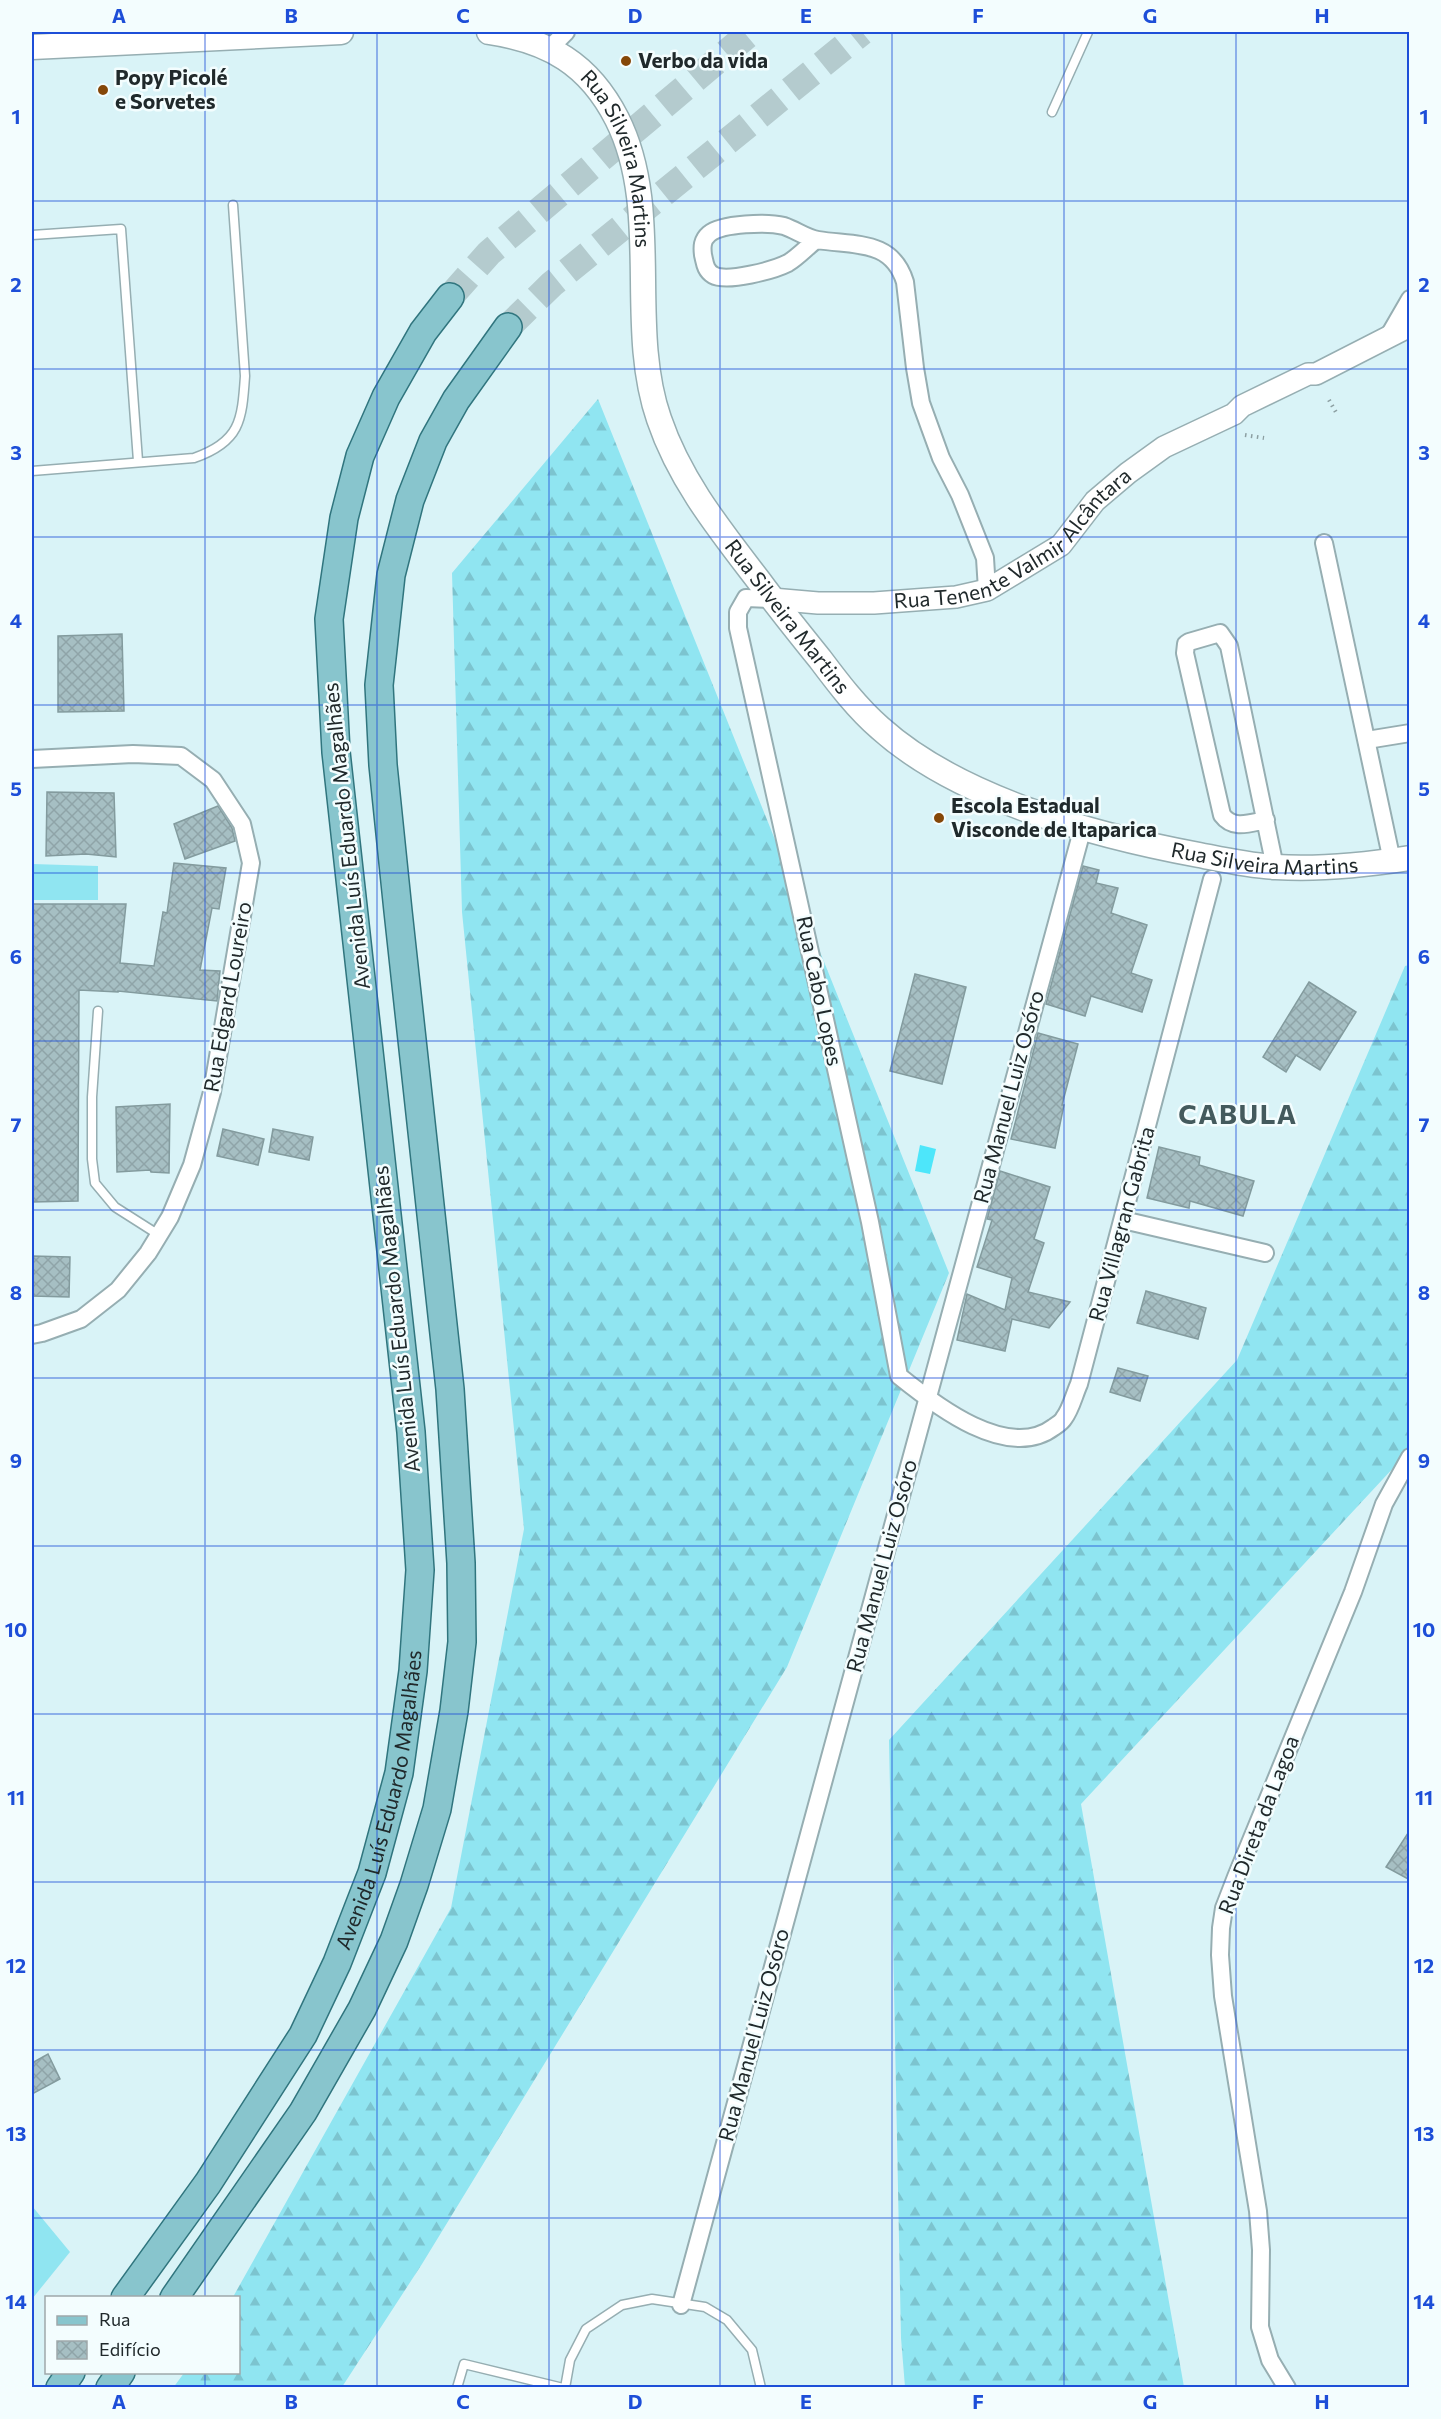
<svg xmlns="http://www.w3.org/2000/svg" width="1441" height="2419" font-family="Commissioner,sans-serif">
  <style>
    .forest { fill: url(#forest-firs) }
    .pitch { fill: #90e5f1 }
    .water { fill: #4de6fa }
    .building { fill: url(#building-cross-hatch); stroke: #839b9e; stroke-width: 1.5 }
    .lines { fill: none; stroke-linecap: round; stroke-linejoin: round }
    .primary-tunnel { stroke: #b4cbce; stroke-width: 27; stroke-dasharray: 27 14; stroke-linecap: butt }
    .service-casing { stroke: #96aeb2; stroke-width: 11 }
    .minor-casing { stroke: #96aeb2; stroke-width: 20 }
    .tertiary-casing { stroke: #96aeb2; stroke-width: 24 }
    .secondary-casing { stroke: #96aeb2; stroke-width: 27 }
    .primary-casing { stroke: #30757e; stroke-width: 30 }
    .path { stroke: #8c9fa2; stroke-width: 4; stroke-dasharray: 1.5 4.5; stroke-linecap: butt }
    .service { stroke: #fff; stroke-width: 8 }
    .minor { stroke: #fff; stroke-width: 16 }
    .tertiary { stroke: #fff; stroke-width: 21 }
    .secondary { stroke: #fff; stroke-width: 24 }
    .primary { stroke: #88c5cd; stroke-width: 27 }
    .grid { fill: none; stroke: #1d4ed8; stroke-width: 1.5; stroke-opacity: 0.55 }
    .poi-dot { fill: #854708; stroke: #f3fdfe; stroke-width: 2 }
    .labels { text-anchor: middle; stroke-width: 5; stroke-linejoin: round; paint-order: stroke }
    .poi-label { font-size: 21px; font-weight: bold; fill: #20292b; stroke: #f3fdfe; text-anchor: start }
    .street-label { font-size: 21px; fill: #20292b; stroke: #f3fdfe }
    .district-label { font-size: 27px; font-weight: bold; letter-spacing: 1.5px; fill: #445a5d; stroke: #f3fdfe }
    .neatline { fill: none; stroke: #1d4ed8; stroke-width: 2 }
    .grid-label { font-size: 20px; text-anchor: middle; font-weight: bold; fill: #1d4ed8 }
  </style>
  <defs>
    <pattern id="forest-firs" width="22" height="20" patternUnits="userSpaceOnUse" patternTransform="scale(1.5)"><rect width="22" height="20" fill="#90e5f1"/><path d="M5 1l3.5 6h-7zM16 11l3.5 6h-7z" fill="#7cc4cf"/></pattern>
    <pattern id="building-cross-hatch" width="8" height="8" patternUnits="userSpaceOnUse" patternTransform="scale(1.5)"><rect width="8" height="8" fill="#a6bfc3"/><path d="M0 0l8 8M0 8l8-8" fill="none" stroke="#8fa4a8"/></pattern>
  </defs>
  <rect width="100%" height="100%" fill="#d9f3f7"/>
  <g class="forest">
    <path d="M598,399l351,874 -162,394 -365,597 -80,123 -169,1 11,-15 54,-1v-74l-5,-1 218,-389 73,-379 -62,-617 -10,-339z"/>
    <path d="M1409,965v486l-328,353 103,583h-279l-4,-49 -12,-598 348,-380 168,-394z"/>
  </g>
  <g class="pitch">
    <path d="M32,864l66,2v34h-66z"/>
    <path d="M32,2206l38,46 -38,47z"/>
  </g>
  <path class="water" d="M920,1145l16,4 -6,25 -15,-3z"/>
  <g class="building">
    <path d="M122,634l2,77 -66,1v-76z"/>
    <path d="M47,792l67,1 2,64 -30,-3 -40,2z"/>
    <path d="M218,806l14,22 3,13 -50,18 -11,-35z"/>
    <path d="M174,863l52,5 -7,41 -7,-1 -12,62 20,1 -3,30 -99,-10v1l-39,-2 -1,211 -46,1v-298h94l-6,59 34,3 9,-54 4,1z"/>
    <path d="M1083,866l16,4 -3,13 22,5 -7,25 36,12 -16,48 21,7 -10,32 -51,-16 -6,20 -39,-12z"/>
    <path d="M915,974l51,13 -24,97 -52,-13z"/>
    <path d="M1309,982l47,30 -36,58 -24,-15 -10,17 -23,-15z"/>
    <path d="M1038,1033l40,11 -16,61h2l-9,43 -44,-9z"/>
    <path d="M170,1104l-1,69 -18,-1 -1,-2 -33,2 -1,-65z"/>
    <path d="M223,1129l41,10 -6,26 -41,-9z"/>
    <path d="M273,1129l40,8 -4,23 -40,-8z"/>
    <path d="M1159,1147l41,10 -1,8 55,16 -11,35 -53,-15 -1,7 -42,-10z"/>
    <path d="M1000,1171l50,16 -16,52 10,4 -16,49 42,10 -21,26 -37,-9 -7,32 -48,-11 10,-46 38,16 7,-32 -35,-11 15,-47 -5,-1z"/>
    <path d="M32,1256l38,1 -1,40 -37,-1z"/>
    <path d="M1146,1291l60,17 -8,31 -61,-16z"/>
    <path d="M1118,1368l30,8 -8,25 -30,-9z"/>
    <path d="M1410,1830v50l-24,-13z"/>
    <path d="M48,2054l12,25 -28,15v-31z"/>
  </g>
  <g class="lines">
    <g class="primary-tunnel">
      <path d="M450,297l39,-44 262,-221"/>
      <path d="M508,327l44,-43 310,-252"/>
    </g>
    <g class="service-casing">
      <g id="service">
        <path d="M1052,112l36,-80"/>
        <path d="M32,235l89,-6 17,232"/>
        <path d="M32,471l162,-13c46,-16 48,-37 51,-82l-12,-171"/>
        <path d="M98,1011l-6,86v62l3,24 20,24 44,28"/>
        <path d="M457,2388l7,-24 99,24"/>
        <path d="M565,2388l5,-28 16,-31 36,-24 30,-6 53,8 22,13 25,30 9,38"/>
      </g>
    </g>
    <g class="minor-casing">
      <g id="minor">
        <path d="M550,48l16,-16"/>
        <path d="M816,240c-9,7 -18,17 -28,23 -14,7 -61,20 -75,12 -8,-5 -8,-12 -10,-20 -1,-8 -1,-15 6,-21 13,-11 59,-12 75,-8 12,4 22,12 34,14 36,6 74,-1 87,42l10,86 6,35 20,55 19,37 25,63 2,32"/>
        <path d="M1388,337l22,-38"/>
        <path d="M1324,543l68,318"/>
        <path d="M772,599l-26,-1 -8,14v16l132,594 29,154c36,29 109,86 155,51 3,-2 8,-5 10,-9 7,-9 10,-23 15,-34l133,-505"/>
        <path d="M1367,740l43,-7"/>
        <path d="M32,759l101,-5 48,2 32,24 29,44 9,39 -39,229 -20,73 -22,52 -22,36 -30,37 -37,29 -39,14 -10,2"/>
        <path d="M1266,820c-16,3 -33,10 -44,-5l-37,-162 1,-9 3,-2 31,-9 9,13 46,221"/>
        <path d="M1123,1220l142,33"/>
        <path d="M681,2305l402,-1478"/>
        <path d="M1287,2388l-17,-28 -10,-33 1,-77 -3,-39 -35,-215 -3,-41 1,-27 3,-20 12,-31 117,-285 31,-88 26,-47"/>
      </g>
    </g>
    <g class="tertiary-casing">
      <g id="tertiary">
        <path id="s1" d="M772,599l46,4h56l82,-6 31,-7 74,-45 34,-44 33,-28 36,-26 70,-33 8,-8 66,-32h8l94,-48"/>
      </g>
    </g>
    <g class="secondary-casing">
      <g id="secondary">
        <path id="s2" d="M489,32c60,9 100,32 128,87 46,91 9,205 42,300 21,62 61,111 100,162 19,26 40,52 61,78 18,24 37,49 60,69 79,71 216,108 319,127 25,5 51,11 77,12 44,3 89,-2 134,-9"/>
        <path d="M32,47l309,-15"/>
      </g>
    </g>
    <g class="primary-casing">
      <g id="primary">
        <path id="s3" d="M125,2298l83,-115 95,-148 34,-72 35,-90 27,-100 14,-102 7,-101 -9,-138 -75,-680 -7,-133 15,-101 16,-62 26,-59 37,-65 27,-35"/>
        <path d="M174,2298l129,-186 59,-103 32,-68 20,-56 23,-76 17,-98 8,-69 -1,-79 -11,-174 -52,-478 -15,-146 -4,-80 12,-110 19,-75 23,-59 23,-41 52,-73"/>
        <path d="M60,2388l11,-16"/>
        <path d="M110,2388l11,-16"/>
      </g>
    </g>
    <g class="path">
      <path d="M1329,400l8,14"/>
      <path d="M1245,435l19,3"/>
    </g>
    <use href="#service" class="service"/>
    <use href="#minor" class="minor"/>
    <use href="#tertiary" class="tertiary"/>
    <use href="#secondary" class="secondary"/>
    <use href="#primary" class="primary"/>
  </g>
  <path class="grid" d="M205,32v2266M377,32v2356M549,32v2356M720,32v2356M892,32v2356M1064,32v2356M1236,32v2356M32,201h1378M32,369h1378M32,537h1378M32,705h1378M32,873h1378M32,1041h1378M32,1210h1378M32,1378h1378M32,1546h1378M32,1714h1378M32,1882h1378M32,2050h1378M32,2218h1378M205,2372v16"/>
  <g class="poi-dot">
    <circle cx="626" cy="61" r="6"/>
    <circle cx="103" cy="90" r="6"/>
    <circle cx="939" cy="818" r="6"/>
  </g>
  <g class="labels">
    <g class="poi-label">
      <text x="638" y="68">Verbo da vida</text>
      <text x="115" y="85">Popy Picolé<tspan x="115" dy="24">e Sorvetes</tspan></text>
      <text x="951" y="813">Escola Estadual<tspan x="951" dy="24">Visconde de Itaparica</tspan></text>
    </g>
    <g class="street-label">
      <text dy="7" stroke="none"><textPath href="#s2" startOffset="200">Rua Silveira Martins</textPath></text>
      <text dy="7" stroke="none"><textPath href="#s1" startOffset="262">Rua Tenente Valmir Alcântara</textPath></text>
      <text dy="7" stroke="none"><textPath href="#s2" startOffset="704">Rua Silveira Martins</textPath></text>
      <text transform="translate(347 836) rotate(-96)" y="7">Avenida Luís Eduardo Magalhães</text>
      <text dy="7" stroke="none"><textPath href="#s2" startOffset="1262">Rua Silveira Martins</textPath></text>
      <text transform="translate(819 991) rotate(78)" y="7">Rua Cabo Lopes</text>
      <text transform="translate(228 997) rotate(-80)" y="7">Rua Edgard Loureiro</text>
      <text transform="translate(1009 1097) rotate(-75)" y="7">Rua Manuel Luiz Osóro</text>
      <text transform="translate(1122 1224) rotate(-75)" y="7">Rua Villagran Gabrita</text>
      <text transform="translate(397 1319) rotate(-96)" y="7">Avenida Luís Eduardo Magalhães</text>
      <text transform="translate(882 1566) rotate(-75)" y="7">Rua Manuel Luiz Osóro</text>
      <text dy="7" stroke="none"><textPath href="#s3" startOffset="567">Avenida Luís Eduardo Magalhães</textPath></text>
      <text transform="translate(1259 1825) rotate(-69)" y="7">Rua Direta da Lagoa</text>
      <text transform="translate(754 2035) rotate(-75)" y="7">Rua Manuel Luiz Osóro</text>
    </g>
    <g class="district-label">
      <text x="1238" y="1124">CABULA</text>
    </g>
  </g>
  <rect width="1441" height="2419" fill="none" stroke="#f3fdfe" stroke-width="66"/>
  <rect x="45" y="2296" width="195" height="78" fill="#f3fdfe" stroke="#9fa8aa" stroke-width="1.5"/>
  <rect x="57" y="2316" width="30" height="9" fill="#88c5cd" stroke="#9fa8aa" stroke-width="1.5"/>
  <text x="99" y="2326" font-size="18" fill="#20292b">Rua</text>
  <rect x="57" y="2341" width="30" height="18" fill="url(#building-cross-hatch)" stroke="#9fa8aa" stroke-width="1.5"/>
  <text x="99" y="2356" font-size="18" fill="#20292b">Edifício</text>
  <rect x="33" y="33" width="1375" height="2353" class="neatline"/>
  <g class="grid-label">
    <text x="119" y="23">A</text>
    <text x="291" y="23">B</text>
    <text x="463" y="23">C</text>
    <text x="635" y="23">D</text>
    <text x="806" y="23">E</text>
    <text x="978" y="23">F</text>
    <text x="1150" y="23">G</text>
    <text x="1322" y="23">H</text>
    <text x="16" y="124">1</text>
    <text x="1424" y="124">1</text>
    <text x="16" y="292">2</text>
    <text x="1424" y="292">2</text>
    <text x="16" y="460">3</text>
    <text x="1424" y="460">3</text>
    <text x="16" y="628">4</text>
    <text x="1424" y="628">4</text>
    <text x="16" y="796">5</text>
    <text x="1424" y="796">5</text>
    <text x="16" y="964">6</text>
    <text x="1424" y="964">6</text>
    <text x="16" y="1132">7</text>
    <text x="1424" y="1132">7</text>
    <text x="16" y="1300">8</text>
    <text x="1424" y="1300">8</text>
    <text x="16" y="1468">9</text>
    <text x="1424" y="1468">9</text>
    <text x="16" y="1637">10</text>
    <text x="1424" y="1637">10</text>
    <text x="16" y="1805">11</text>
    <text x="1424" y="1805">11</text>
    <text x="16" y="1973">12</text>
    <text x="1424" y="1973">12</text>
    <text x="16" y="2141">13</text>
    <text x="1424" y="2141">13</text>
    <text x="16" y="2309">14</text>
    <text x="1424" y="2309">14</text>
    <text x="119" y="2409">A</text>
    <text x="291" y="2409">B</text>
    <text x="463" y="2409">C</text>
    <text x="635" y="2409">D</text>
    <text x="806" y="2409">E</text>
    <text x="978" y="2409">F</text>
    <text x="1150" y="2409">G</text>
    <text x="1322" y="2409">H</text>
  </g>
</svg>
